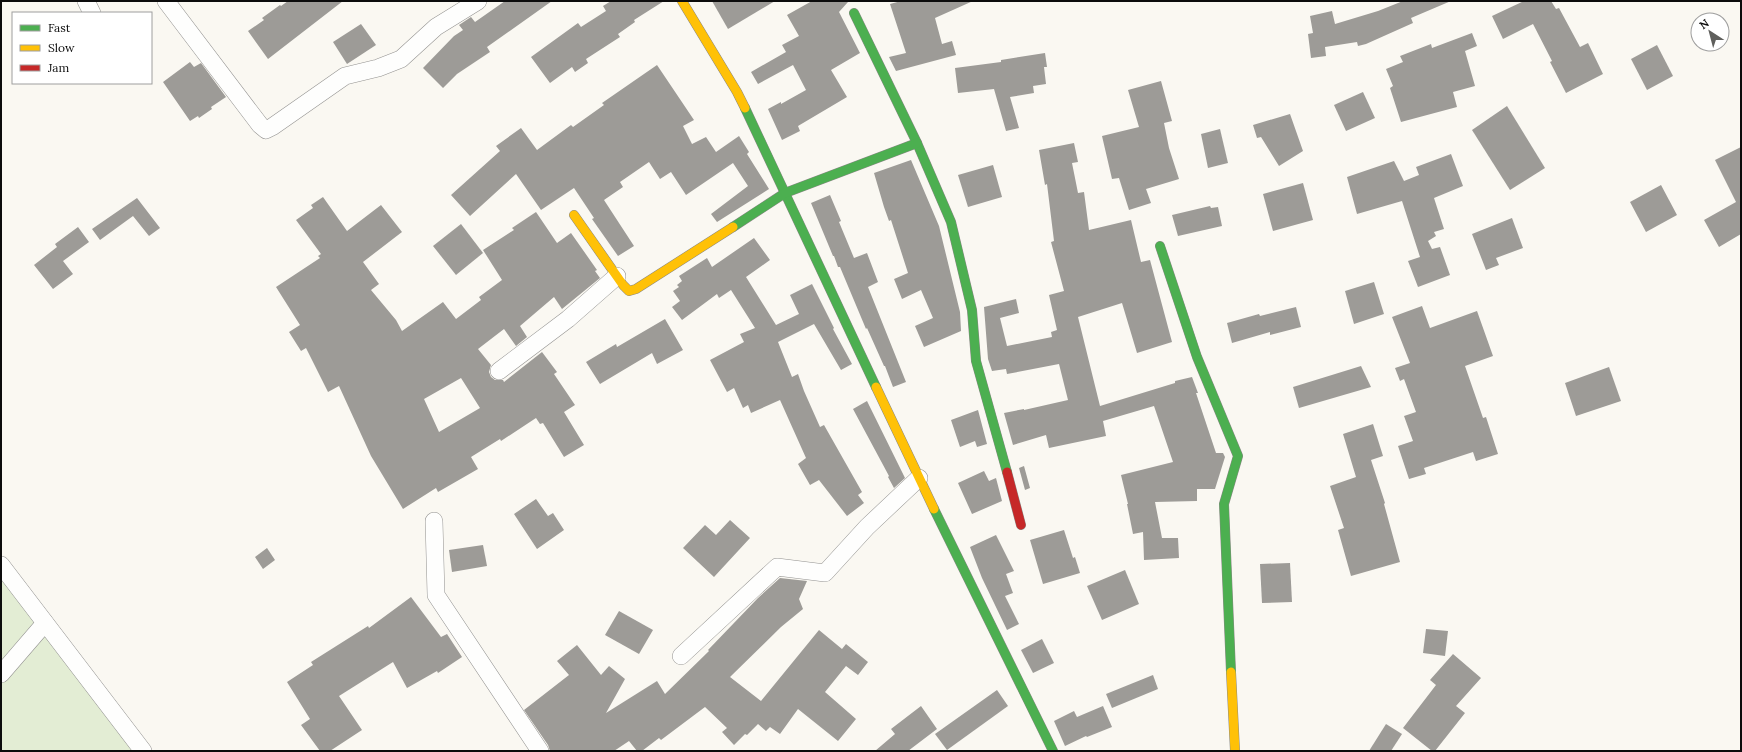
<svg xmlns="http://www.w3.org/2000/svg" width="1742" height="752" font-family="Lora,serif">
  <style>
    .green { fill: #e3edd4 }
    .building { fill: #9d9b97; fill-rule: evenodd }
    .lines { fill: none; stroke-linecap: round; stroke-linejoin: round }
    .street-casing { stroke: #939290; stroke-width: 18 }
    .fast-casing { stroke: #8a8986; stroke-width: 10 }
    .slow-casing { stroke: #8a8986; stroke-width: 10 }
    .jam-casing { stroke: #8a8986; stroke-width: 10 }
    .street { stroke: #fefefd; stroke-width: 17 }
    .fast { stroke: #4caf50; stroke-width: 9 }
    .slow { stroke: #ffc107; stroke-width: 9 }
    .jam { stroke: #c62828; stroke-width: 9 }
  </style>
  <rect width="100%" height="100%" fill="#faf8f2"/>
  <path class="green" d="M1,565l142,186h-142z"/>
  <g class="building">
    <path d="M288,1h55l-75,58 -20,-28 16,-11 -2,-2 18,-13 1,1z"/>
    <path d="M505,1h47l-65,46 3,5 -33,22 -14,14 -20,-20 31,-32 9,-6 -4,-5 12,-8 4,5z"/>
    <path d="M611,1h53l-30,19 1,2 -17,12 2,3 -34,22 2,4 -13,9 -3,-5 -22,16 -19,-26 47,-34 3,4 25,-16 -3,-5z"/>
    <path d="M712,1h63l-47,28z"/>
    <path d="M812,1h40l-4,1 -9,10 21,41 -29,17 16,27 -49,29 2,5 -18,9 -14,-31 13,-7v2l25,-14 -13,-25 -35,19 -7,-12 35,-20 -4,-7 17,-9 -12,-21z"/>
    <path d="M901,1h72l-38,17 7,26 10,-3 4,14 -60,16 -7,-14 17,-4 -16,-49z"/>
    <path d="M1403,1h48l-40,17 2,5 -47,21 -8,2 -1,-4 -32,5 1,9 -15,2 -3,-24 5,-1 -3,-17 22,-5 3,13 43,-13z"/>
    <path d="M1524,1h27l5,8 3,-1 21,39 8,-4 15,31 -37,19 -16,-31 2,-1 -19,-37 -30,15 -11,-23z"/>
    <path d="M361,24l15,21 -29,19 -14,-22z"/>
    <path d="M1472,33l5,13 -12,5 10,35 -22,6 4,15 -56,15 -11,-34 3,-2 -7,-17 17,-7 -3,-6 31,-12 1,4z"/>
    <path d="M1657,45l16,31 -26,14 -16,-31z"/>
    <path d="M1045,53l2,14h-3l2,17 -13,2 1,7 -24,4 9,31 -13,3 -12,-42 -36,4 -3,-25 46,-6v-2z"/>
    <path d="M190,62l4,5 7,-4 25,34 -15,10 1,2 -13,9 -1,-2 -8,5 -27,-39z"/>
    <path d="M657,65l37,55 -11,6 9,18 14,-7 10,15 23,-16 10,16 -2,2 22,35 -52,33 -6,-8 37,-28 -15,-23 -47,32 -15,-23 -11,7 -11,-17 -29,20 3,5 -19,13 30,46 -16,10 -26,-37 2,-1 -20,-30 -33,22 -25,-36 -46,42 -19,-21 49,-44 -4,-5 25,-18 16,22 34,-25 2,2 31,-22 -2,-2z"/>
    <path d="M1161,81l11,40 -8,2 5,25 10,31 -33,10 5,14 -22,7 -10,-32 -7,1 -10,-43 37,-9 -11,-37z"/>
    <path d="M1363,92l12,26 -29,13 -12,-26z"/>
    <path d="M1507,106l38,62 -35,22 -38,-60z"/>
    <path d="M1290,114l13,37 -24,15 -18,-29 -4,1 -4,-13z"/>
    <path d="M1220,129l8,34 -20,5 -7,-34z"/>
    <path d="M1074,143l4,19 -6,1 6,30 6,-1 5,38 42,-10 10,42 9,-2 22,82 -35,11 -15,-50 -44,14 22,89 75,-23v-2l17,-4 6,16h-2l20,60h7l2,4 -10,32h-18v12l-42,1 7,36h16l1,20 -35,2 -1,-28 -10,2 -6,-30h1l-7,-29 52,-13 -19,-56 -51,15 3,15 -57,12 -3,-13 -33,10 -9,-32 20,-4v1l44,-10 -9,-36 -52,10 -1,-5 -14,2 -4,-12 -4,-52 32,-8 3,14 -19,5 7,28 45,-9 -1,-5 6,-2 -8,-35 15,-4 -13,-49 3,-1 -7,-57 -2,1 -6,-35z"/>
    <path d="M1741,147v87l-22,13 -15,-27 32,-18 -21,-42z"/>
    <path d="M1451,154l12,32 -29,12 10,31 -10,3 2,4 -8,5 4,8 8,-2 10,28 -32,12 -10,-26 12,-4 -18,-56 -45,13 -10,-37 47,-16 10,20 15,-6 -3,-8z"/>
    <path d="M911,160l28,66 21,86 1,19 -37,16 -9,-21 18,-8 -12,-28 -19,9 -8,-20 14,-6 -17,-53 -2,1 -5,-14 -10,-34z"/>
    <path d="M993,165l9,32 -34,10 -10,-32z"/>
    <path d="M1303,183l10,37 -40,11 -10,-37z"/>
    <path d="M1661,185l16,30 -31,17 -16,-30z"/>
    <path d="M830,195l11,26 -2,1 15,36 13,-5 11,29 -10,5 38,95 -13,5 -8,-21h-1l-17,-38 -1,1 -26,-62h-2l-4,-11h-1l-22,-53z"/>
    <path d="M323,197l24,34 34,-26 21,27 -39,30 16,22 -8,6 25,30 6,11 41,-29 13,17 25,-19 -2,-3 23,-17 -19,-30 31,-20 -2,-2 24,-16 21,31 14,-10 26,37 -2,1 5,7 -38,31 -8,-12 -34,29 7,11 -11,9 -12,-17 -26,20 13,16 -2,7 2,5 4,3h8l1,2 38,-30 15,20 -3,2 21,31 -11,7 20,33 -20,12 -21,-34 -3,1 -4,-6 -35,23 -1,-2 -29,18 7,12 -40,23 -2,-4 -33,21 -32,-53 -32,-70 -11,6 -22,-44 -5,3 -12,-19 11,-7 -24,-38 44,-29 -2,-2 3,-2 -25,-34 17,-12 -2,-3zM461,378l19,30 -41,24 -15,-33z"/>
    <path d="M137,198l23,30 -11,8 -16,-20 -33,24 -8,-11z"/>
    <path d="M1210,206l1,2 7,-1 4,19 -44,10 -6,-21z"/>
    <path d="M1512,218l11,30 -27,10 3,7 -13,5 -14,-36z"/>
    <path d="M461,224l22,29 -27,22 -23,-29z"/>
    <path d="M78,227l11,15 -26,19 10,13 -20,15 -19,-24 23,-18 -2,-3z"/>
    <path d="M754,238l16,22 -24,17 30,48 23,-11 -9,-19 22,-11 22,44 -1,1 19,35 -11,6 -27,-46 -36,18 14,35 6,-3 6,17 16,36 4,-2 38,67 -4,3 6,8 -17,13 -28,-36 -9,5 -12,-21 8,-6 -26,-58 -29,13 -3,-8 -5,3 -9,-20 -7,4 -17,-32 34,-18 -4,-8 15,-6 -24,-38 -12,8 -2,-4 -35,26 -10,-13 8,-6 -7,-10 6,-4 -2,-2 5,-4 -3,-5 28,-18 5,9z"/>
    <path d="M1374,282l10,32 -30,10 -9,-33z"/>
    <path d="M1422,306l8,22 47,-17 16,45 -28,10 18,52 3,-1 12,37 -22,7 -3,-9 -49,16 2,6 -17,5 -11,-33 15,-5 -9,-25 12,-4 -12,-33 -4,2 -5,-13 15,-5 -18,-46z"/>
    <path d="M1296,307l5,20 -31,8v-3l-38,11 -5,-20 32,-9 1,2z"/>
    <path d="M665,319l18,31 -26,14 -5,-11 -52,31 -14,-22 30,-18 1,3z"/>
    <path d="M1361,366l10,21 -72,21 -6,-21z"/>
    <path d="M1609,367l12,34 -45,15 -11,-33z"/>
    <path d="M867,401l38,77 -11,10 -6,-11 1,-1 -36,-67z"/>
    <path d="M978,410l9,34 -10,3 -2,-6 -15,6 -9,-27z"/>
    <path d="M1373,424l10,32 -12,4 14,43 -1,1 16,58 -49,14 -13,-46 6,-2 -14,-42 26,-9 -13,-43z"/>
    <path d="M1024,466l6,22 -5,2 -6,-22z"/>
    <path d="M984,471l5,10 7,-3 6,23 -30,13 -14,-31z"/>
    <path d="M536,499l12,17 5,-3 11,17 -27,19 -23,-35z"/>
    <path d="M730,520l20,18 -36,39 -31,-29 22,-23 11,10z"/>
    <path d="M1064,530l9,28 2,-1 5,16 -37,11 -13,-44z"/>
    <path d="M996,535l18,36 -8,3 7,19 -8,3 14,28 -12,6 -25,-52 -12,-31z"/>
    <path d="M483,545l4,21 -35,6 -3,-22z"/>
    <path d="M267,548l8,12 -12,9 -8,-12z"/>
    <path d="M1290,563l2,39 -30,1 -2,-39z"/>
    <path d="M1125,570l14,34 -37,16 -15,-34z"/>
    <path d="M780,578l27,3 -8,18 4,10 -22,18 -51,50 31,24 58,-71 23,19 4,-5 22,18 -10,13 -12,-9 -21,26 31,27 -18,22 -40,-32 -18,25 -10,-7 -4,4 -8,-7 -11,11 -2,-1 -11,11 -12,-13 5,-4 -22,-21 -44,33 -2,-2 -17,13h-5l-8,-10 -15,10h-64l-2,-6 -24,-35 45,-35 -12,-14 20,-16 24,30 8,-9 16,13 -19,34 51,-32 8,13 44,-43 -1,-1 50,-52z"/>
    <path d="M411,597l30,40 6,-3 15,23 -24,16 -1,-2 -30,17 -14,-26 -54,34 23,34 -32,21h-10l-19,-26 9,-6 -23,-37 26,-17 -2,-3 57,-36 1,2z"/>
    <path d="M619,611l34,19 -14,24 -34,-19z"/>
    <path d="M1426,629l22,2 -3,25 -22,-3z"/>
    <path d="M1042,639l12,24 -21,10 -12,-23z"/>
    <path d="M1453,654l28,24 -25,28 9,7 -30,38h-3l-29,-23 33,-43 -6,-5z"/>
    <path d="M1153,675l5,14 -46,19 -6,-14z"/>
    <path d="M997,690l11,16 -61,44 -12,-16z"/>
    <path d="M921,706l16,23 -29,22h-33l20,-17 -4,-5z"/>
    <path d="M1103,706l9,21 -25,10 -1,-1 -21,10 -11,-25 20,-10 3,6z"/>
    <path d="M1386,724l16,10 -11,17h-22z"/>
  </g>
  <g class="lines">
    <g class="street-casing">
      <g id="street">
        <path d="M86,1l6,12"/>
        <path d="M166,1l94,124 6,5 6,-3 73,-51 33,-8 23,-9 35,-32 42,-26"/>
        <path d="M499,371l69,-52 49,-43"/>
        <path d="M434,521l2,74 104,156"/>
        <path d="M1,565l142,186"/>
        <path d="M681,656l96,-89 48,6 42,-46 52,-49"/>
        <path d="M1,674l44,-51"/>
      </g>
    </g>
    <g class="fast-casing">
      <g id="fast">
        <path d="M854,13l63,130 34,79 21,88 4,51 31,111"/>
        <path d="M745,108l131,279"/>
        <path d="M733,227l52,-34 132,-50"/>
        <path d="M1160,246l37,111 41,99 -14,48 7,168"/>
        <path d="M934,509l119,242"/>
      </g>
    </g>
    <g class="slow-casing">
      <g id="slow">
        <path d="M682,1l55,91 8,16"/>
        <path d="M574,215l49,70 6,6 7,-2 97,-62"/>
        <path d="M876,387l58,122"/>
        <path d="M1231,672l4,79"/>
      </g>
    </g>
    <g class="jam-casing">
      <path id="jam" d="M1007,472l14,53"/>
    </g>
    <use href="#street" class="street"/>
    <use href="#fast" class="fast"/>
    <use href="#slow" class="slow"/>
    <use href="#jam" class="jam"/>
  </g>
  <rect width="1742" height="752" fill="none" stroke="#0c0c0c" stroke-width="4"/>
  <rect x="12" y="12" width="140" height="72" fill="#ffffff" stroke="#9e9e9e"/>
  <rect x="20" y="25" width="20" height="6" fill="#4caf50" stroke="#9e9e9e"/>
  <text x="48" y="32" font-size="12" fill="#0c0c0c">Fast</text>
  <rect x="20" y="45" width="20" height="6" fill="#ffc107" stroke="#9e9e9e"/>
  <text x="48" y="52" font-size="12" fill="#0c0c0c">Slow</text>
  <rect x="20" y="65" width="20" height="6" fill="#c62828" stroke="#9e9e9e"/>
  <text x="48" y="72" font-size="12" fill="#0c0c0c">Jam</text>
  <g transform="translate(1710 32) rotate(324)"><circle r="19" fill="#ffffff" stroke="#9e9e9e"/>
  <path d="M0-3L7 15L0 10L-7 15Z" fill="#5f5f5c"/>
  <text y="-6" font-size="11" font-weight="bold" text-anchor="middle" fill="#0c0c0c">N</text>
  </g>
</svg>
